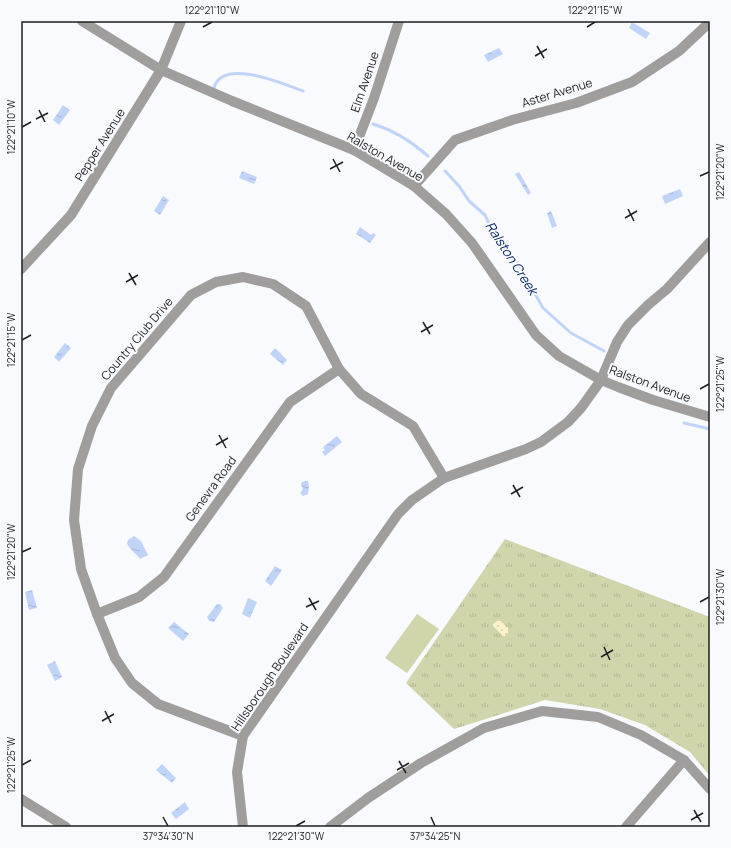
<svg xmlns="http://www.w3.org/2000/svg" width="731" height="848" font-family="Manrope,sans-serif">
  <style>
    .grass { fill: url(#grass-tufts) }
    .sand { fill: url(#sand-dots) }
    .pitch { fill: #d0d5ab }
    .water { fill: url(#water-ripples) }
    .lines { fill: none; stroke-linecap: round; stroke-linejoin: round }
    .stream { stroke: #c0d4f7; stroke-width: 3 }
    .minor { stroke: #9f9e9c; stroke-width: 10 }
    .ticks { fill: none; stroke: #1e1f20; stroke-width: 1.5 }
    .labels { text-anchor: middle; stroke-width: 4; stroke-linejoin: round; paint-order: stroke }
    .street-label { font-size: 12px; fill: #1e1f20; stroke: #f9fafe }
    .water-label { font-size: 13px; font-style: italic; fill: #032364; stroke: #f9fafe }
    .neatline { fill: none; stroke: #1e1f20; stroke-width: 1.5 }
    .ticks-label { font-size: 10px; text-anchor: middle; fill: #1e1f20 }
  </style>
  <defs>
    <pattern id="grass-tufts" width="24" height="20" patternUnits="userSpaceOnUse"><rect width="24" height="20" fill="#d0d5ab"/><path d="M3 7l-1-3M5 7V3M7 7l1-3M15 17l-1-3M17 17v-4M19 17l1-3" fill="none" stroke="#b2b693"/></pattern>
    <pattern id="sand-dots" width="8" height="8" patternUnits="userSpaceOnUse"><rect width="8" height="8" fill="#fbf1cb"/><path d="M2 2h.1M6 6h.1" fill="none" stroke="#d7ceae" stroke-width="1.8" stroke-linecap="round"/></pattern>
    <pattern id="water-ripples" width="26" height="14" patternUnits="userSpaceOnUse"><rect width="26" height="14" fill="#c0d4f7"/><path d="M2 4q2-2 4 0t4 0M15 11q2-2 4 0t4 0" fill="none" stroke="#a5b6d3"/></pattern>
  </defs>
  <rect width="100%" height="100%" fill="#f9fafe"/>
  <path class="grass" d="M505,539l205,78v159l-20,-24 -45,-27 -45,-16 -55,-9 -91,29 -48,-46z"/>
  <path class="sand" d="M497,621h4l7,7v5l-3,3h-2l-10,-10v-2z"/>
  <path class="pitch" d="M417,614l22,15 -32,44 -22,-15z"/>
  <g class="water">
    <path d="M632,22l18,11 -4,6 -17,-11z"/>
    <path d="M499,48l4,6 -15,8 -4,-7z"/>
    <path d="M63,105l7,5 -11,15 -6,-5z"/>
    <path d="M242,171l15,6 -3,7 -15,-6z"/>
    <path d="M519,172l12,21 -3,2 -13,-21z"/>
    <path d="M680,189l3,7 -18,8 -3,-8z"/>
    <path d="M163,196l6,4 -9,15 -6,-4z"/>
    <path d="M551,211l6,15 -5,2 -5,-15z"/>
    <path d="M360,227l11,8 2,-2 3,2 -6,8 -14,-9z"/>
    <path d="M65,343l6,5 -12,14 -5,-5z"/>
    <path d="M275,348l12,12 -4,5 -13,-11z"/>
    <path d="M337,436l5,6 -17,14 -3,-4 3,-2 -2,-3z"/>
    <path d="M305,481h3l1,7 -1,6 -5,2 -3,-3 3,-4 -2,-4 1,-3z"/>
    <path d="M134,536l7,5 7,14 -8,4c-4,-6 -11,-9 -13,-16l1,-3z"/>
    <path d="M275,566l7,4 -11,16 -6,-5z"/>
    <path d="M32,590l5,18 -8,2 -4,-18z"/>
    <path d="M248,598l9,4 -7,16 -8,-4z"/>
    <path d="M217,604h3l3,4 -9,14 -5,-1 -2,-4z"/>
    <path d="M174,622l15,12 -6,7 -15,-13z"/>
    <path d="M55,661l7,16 -7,4 -8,-16z"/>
    <path d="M162,764l14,14 -4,5 -16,-13z"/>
    <path d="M185,802l4,7 -13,10 -5,-6z"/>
  </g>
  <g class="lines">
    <g class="stream">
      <path d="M214,88c8,-31 70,-4 89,3"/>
      <path d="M373,124c20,6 39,18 55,32"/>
      <path d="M445,171l14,15 10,15 16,14 10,22 24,28 24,43 28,25 33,18"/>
      <path d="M620,372l62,24"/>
      <path d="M684,423l26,6"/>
    </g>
    <g class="minor">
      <path d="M82,21l79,49 71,31 122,49 60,36 32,28 26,29 64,92 23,21 42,24 17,7 35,13 57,17"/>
      <path d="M354,150l20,-52 25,-77"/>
      <path d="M414,186l41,-46 57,-20 64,-17 56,-21 47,-31 31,-29"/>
      <path d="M21,269l50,-54 90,-145 20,-49"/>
      <path d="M97,614l42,-17 25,-20 126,-175 49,-33"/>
      <path d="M243,736l-85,-32 -26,-21 -17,-25 -18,-44 -16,-45 -7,-49 4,-51 14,-43 19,-38 80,-93 25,-13 27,-5 30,7 33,22 33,63 22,25 52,32 31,52"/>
      <path d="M21,799l45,28"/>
      <path d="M243,827l-6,-55 6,-36 155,-222 14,-14 32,-22 82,-29 15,-7 27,-20 13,-14 20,-28 16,-38 11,-17 20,-20 19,-16 43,-47"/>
      <path d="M330,827l38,-29 53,-35 63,-35 58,-17 56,6 43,18 43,25 26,29"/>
      <path d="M626,827l58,-67"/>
    </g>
  </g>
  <path class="ticks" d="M203,27l9,-5M587,27l8,-5M537,46l7,12M535,56l12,-7M39,110l6,12M36,119l12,-6M22,127l9,-5M333,159l7,13M330,169l13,-7M700,176l9,-4M628,209l6,12M625,218l12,-7M129,273l7,12M126,282l12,-7M423,322l7,12M421,332l12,-7M22,340l9,-5M700,389l9,-5M219,435l7,13M216,445l12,-7M513,485l7,12M511,494l12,-7M22,552l9,-4M309,598l7,12M700,602l9,-5M306,607l13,-6M604,647l6,13M601,657l12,-7M105,711l6,12M102,721l12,-7M399,761l7,12M22,765l9,-5M397,770l12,-7M694,810l7,12M163,817l5,9M431,817l4,9M691,820l12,-7M296,826l9,-5"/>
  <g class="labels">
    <g class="street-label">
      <text transform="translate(365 82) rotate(-71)" y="4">Elm Avenue</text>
      <text transform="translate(557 93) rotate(-17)" y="4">Aster Avenue</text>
      <text transform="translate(100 145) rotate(-58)" y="4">Pepper Avenue</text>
      <text transform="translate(385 157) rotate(30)" y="4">Ralston Avenue</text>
      <text transform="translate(137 339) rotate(-50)" y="4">Country Club Drive</text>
      <text transform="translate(650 384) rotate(20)" y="4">Ralston Avenue</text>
      <text transform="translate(211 489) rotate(-54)" y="4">Genevra Road</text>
      <text transform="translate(270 677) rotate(-56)" y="4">Hillsborough Boulevard</text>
    </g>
    <g class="water-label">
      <text transform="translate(512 258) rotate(57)" y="5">Ralston Creek</text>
    </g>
  </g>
  <rect width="731" height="848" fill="none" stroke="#f9fafe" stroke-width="44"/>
  <rect x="22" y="22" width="687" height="804" class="neatline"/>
  <g class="ticks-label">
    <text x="212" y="14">122°21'10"W</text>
    <text x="595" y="14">122°21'15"W</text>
    <text transform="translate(11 127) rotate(-90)" y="4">122°21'10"W</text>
    <text transform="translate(720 172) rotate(-90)" y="4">122°21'20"W</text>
    <text transform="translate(11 340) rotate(-90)" y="4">122°21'15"W</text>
    <text transform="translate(720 384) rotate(-90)" y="4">122°21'25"W</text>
    <text transform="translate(11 552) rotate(-90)" y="4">122°21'20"W</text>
    <text transform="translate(720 597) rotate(-90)" y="4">122°21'30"W</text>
    <text transform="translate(11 765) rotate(-90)" y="4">122°21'25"W</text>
    <text x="168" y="840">37°34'30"N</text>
    <text x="296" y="840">122°21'30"W</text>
    <text x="435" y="840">37°34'25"N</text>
  </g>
</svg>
